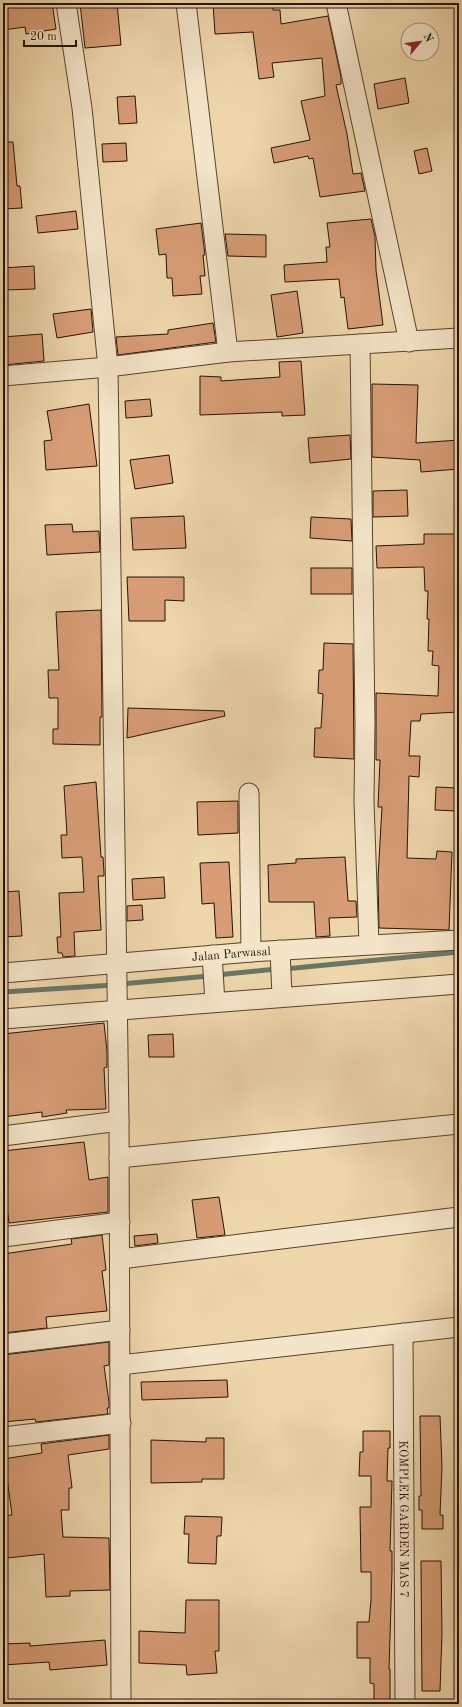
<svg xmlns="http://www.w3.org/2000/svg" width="462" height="1707" font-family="'Old Standard TT',serif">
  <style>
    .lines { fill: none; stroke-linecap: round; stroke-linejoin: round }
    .stream { stroke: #6b7665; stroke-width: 5 }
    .building { fill: #d89d77; stroke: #251204 }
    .minor-casing { stroke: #57432e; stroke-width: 21 }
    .minor { stroke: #f4e4c8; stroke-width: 19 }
    .labels { text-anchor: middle; stroke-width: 3; stroke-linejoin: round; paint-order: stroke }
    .street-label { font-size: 12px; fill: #251204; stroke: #f4e4c8 }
  </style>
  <rect width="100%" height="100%" fill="#eed6ab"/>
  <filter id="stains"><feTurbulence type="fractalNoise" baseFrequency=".005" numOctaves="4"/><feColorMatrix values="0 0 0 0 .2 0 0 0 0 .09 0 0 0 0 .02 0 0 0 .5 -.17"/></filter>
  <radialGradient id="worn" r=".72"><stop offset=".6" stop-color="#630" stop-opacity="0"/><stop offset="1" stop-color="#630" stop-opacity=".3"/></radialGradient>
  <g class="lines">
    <g class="stream">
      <path d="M285,969l174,-17"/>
      <path d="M217,975l60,-6"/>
      <path d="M121,984l88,-8"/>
      <path d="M3,992l111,-7"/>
    </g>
  </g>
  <g class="building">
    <path d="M3,3h49l4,26 -30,5 -1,-7 -22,3z"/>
    <path d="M80,3h37l4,42 -36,3z"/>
    <path d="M213,3h60v7h7l1,14 47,-8 13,61v7l-5,1 11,49 6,40 8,-1 4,18 -45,6 -7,-39 -4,1 -1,-3 -34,7 -3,-15 39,-8 -9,-39 24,-5 -3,-38 -50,5 2,14 -15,2 -6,-47 -38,2z"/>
    <path d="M405,78l4,25 -31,6 -4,-25z"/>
    <path d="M135,96l2,27 -18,1 -2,-27z"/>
    <path d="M3,142h10l4,44h3l2,22 -19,1z"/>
    <path d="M126,143l1,18 -24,1 -1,-18z"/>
    <path d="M427,148l5,23 -13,3 -5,-23z"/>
    <path d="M76,211l2,18 -40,4 -2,-17z"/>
    <path d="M371,219l4,18 1,33 7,55 -35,4 -4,-32 -3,1 -2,-19 -54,3 -1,-17 43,-3 -1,-15h4l-3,-24z"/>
    <path d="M201,223l4,32h-2l2,21h-5l2,18 -29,2 -1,-18h-5l-1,-24 -7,1 -3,-26z"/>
    <path d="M225,234l41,1v22l-38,-1z"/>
    <path d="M34,266l1,23 -32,1v-22z"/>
    <path d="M297,291l6,42 -26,4 -6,-42z"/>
    <path d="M91,309l2,23 -36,6 -4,-24z"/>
    <path d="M213,323l3,19 -98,13 -2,-18 52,-3v-4z"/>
    <path d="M42,334l2,27 -41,4v-28z"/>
    <path d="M301,361l4,54 -23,1v-4l-82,3v-39l21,1v4l59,-4 -1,-15z"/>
    <path d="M372,384l46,1 -2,58 43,-3v29l-38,3 -1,-12 -48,-3z"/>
    <path d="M150,399l2,17 -26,2 -1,-17z"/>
    <path d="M89,404l8,62 -51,4 -2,-29 8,-1 -5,-29z"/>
    <path d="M350,435l1,24 -41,4 -2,-25z"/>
    <path d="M169,455l4,28 -38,6 -5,-29z"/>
    <path d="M407,490l1,26 -35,1v-26z"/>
    <path d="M184,516l2,32 -53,2 -2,-32z"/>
    <path d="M311,517l40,2 1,22 -42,-3z"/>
    <path d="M72,524l1,8 26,-1 1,21 -53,3 -2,-30z"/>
    <path d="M424,534h35v178l-38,2 -1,7h-9l-2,35h11l-1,21 -10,-1 -2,82 29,1 1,-8 15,1 -3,78 -70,-2 -1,-50 4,-71h-4l2,-47h-4v-67l62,3 1,-30 -7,-1 1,-14h-5l1,-32h-2l1,-28h-3l-1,-24 -47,1 -1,-22 48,-2z"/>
    <rect x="311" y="568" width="41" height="26"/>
    <path d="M127,577h57v24l-19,-1v21h-36z"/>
    <path d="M101,610l1,107h-2v28l-47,-1v-15h5v-31h-9l-1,-28h11l-3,-58z"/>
    <path d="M324,643l29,1 1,115 -40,-2 1,-29h6l2,-34 -5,-1 1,-23h4z"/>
    <path d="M128,708l96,3 1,5 -98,22z"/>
    <path d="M96,782l5,75h2l1,15v4h-6l3,54 -27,2 1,24 -12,1 -1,-4h-4l-1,-16h4l-2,-44 25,-1 -2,-35 -20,1 -1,-23h6l-3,-49z"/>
    <path d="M436,787l22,1 -1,23 -22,-1z"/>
    <path d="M238,801v32l-40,2 -1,-33z"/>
    <path d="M345,857l3,44h8l1,16 -28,1 1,18 -14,1 -2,-35h-45l-1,-37 28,-2v-4z"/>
    <path d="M229,862l4,75 -17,1 -2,-35 -12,1 -2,-41z"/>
    <path d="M164,877l1,21 -32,2 -1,-21z"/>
    <path d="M19,891l3,45 -19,1v-45z"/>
    <path d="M142,905l1,15 -16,1v-15z"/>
    <path d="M104,1023l3,28v16l-3,1 2,41 -40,1 1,3 -25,4v-5l-39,5v-83z"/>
    <path d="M173,1034l1,23h-25l-1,-22z"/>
    <path d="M84,1142l5,38 19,-3v35l-99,11 -6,-46v-26z"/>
    <path d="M219,1197l6,38 -28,3 -5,-38z"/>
    <path d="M157,1234l1,9 -23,3 -1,-10z"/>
    <path d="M102,1235l4,35 -4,1 5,40 -61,6 1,11 -44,5v-79l69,-10 -1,-5z"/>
    <path d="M109,1342v23l-5,1 5,36v6h-2l1,6 -72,8 -1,-3 -32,3v-67z"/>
    <path d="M227,1380l1,17 -86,3 -1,-18z"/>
    <path d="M420,1416h20l2,51 -2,48h3v14h-21v-19h-3v-14h2z"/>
    <path d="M363,1431h27v17h-2l-1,33h5l-2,70h2v21l-3,97h1v35h-16v-20l-4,-1v-25h-13v-36h12l2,-22v-28h-10l-1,-65h11v-31h-12l1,-24h3z"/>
    <path d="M109,1435v14l-41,6 4,33h-3v22h-8l2,27 46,1 1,52 -40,1v5l-24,1 -2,-43 -37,4 -3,-25h-1v-17l9,-1 -5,-37h-4v-19l39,-6 -1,-9z"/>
    <path d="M206,1438h18v41h-22v3l-51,1v-43l55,2z"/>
    <path d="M185,1516l37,1 -1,19h-4l-1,28 -28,-1 1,-29h-5z"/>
    <path d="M421,1561h20l1,73 -2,57h-18z"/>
    <path d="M186,1600h33v51h-4l2,22 -30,2 -1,-10 -47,-2v-32l46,2z"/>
    <path d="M105,1640l2,25 -57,5 -1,-8 -46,3v-21l27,-1v3z"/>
  </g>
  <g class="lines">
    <g class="minor-casing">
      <g id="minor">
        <path d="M66,3l16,105 26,259 11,754 2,583"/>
        <path d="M186,3l42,349"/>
        <path d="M336,3l73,339"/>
        <path d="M360,344l5,379 -1,78 5,143"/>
        <path d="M3,376l105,-9 120,-15 231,-14"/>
        <path d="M249,793l2,159"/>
        <path d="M280,950l2,46"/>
        <path d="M212,955l3,47"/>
        <path id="s1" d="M3,973l248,-21 208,-12"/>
        <path d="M3,1019l456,-35"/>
        <path d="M3,1136l116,-15"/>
        <path d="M119,1158l340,-34"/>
        <path d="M3,1237l117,-15"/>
        <path d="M120,1259l339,-42"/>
        <path id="s2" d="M403,1333l2,371"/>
        <path d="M3,1344l117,-14"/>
        <path d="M120,1365l339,-38"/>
        <path d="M3,1437l118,-14"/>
      </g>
    </g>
    <use href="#minor" class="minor"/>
  </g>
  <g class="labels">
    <g class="street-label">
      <text dy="4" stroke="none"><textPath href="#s1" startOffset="229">Jalan Parwasal</textPath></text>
      <text dy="4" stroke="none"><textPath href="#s2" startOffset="186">KOMPLEK GARDEN MAS 7</textPath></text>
    </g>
  </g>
  <rect width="462" height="1707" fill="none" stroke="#eed6ab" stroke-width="16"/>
  <rect x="4" y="4" width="454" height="1699" fill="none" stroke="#251204" stroke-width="2"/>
  <rect x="8" y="8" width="446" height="1691" fill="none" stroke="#251204"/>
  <g transform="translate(420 42) rotate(61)"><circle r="19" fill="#f4e4c8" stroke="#a1907a"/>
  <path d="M0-3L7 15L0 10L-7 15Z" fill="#8f2418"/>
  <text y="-6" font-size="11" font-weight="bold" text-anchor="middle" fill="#251204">N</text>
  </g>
  <path d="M24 40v6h52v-6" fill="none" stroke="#251204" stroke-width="2"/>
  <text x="30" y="40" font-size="12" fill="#251204" stroke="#f4e4c8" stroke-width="3" paint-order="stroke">20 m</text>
  <rect width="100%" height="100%" filter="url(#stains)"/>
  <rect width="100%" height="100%" fill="url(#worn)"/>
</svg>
